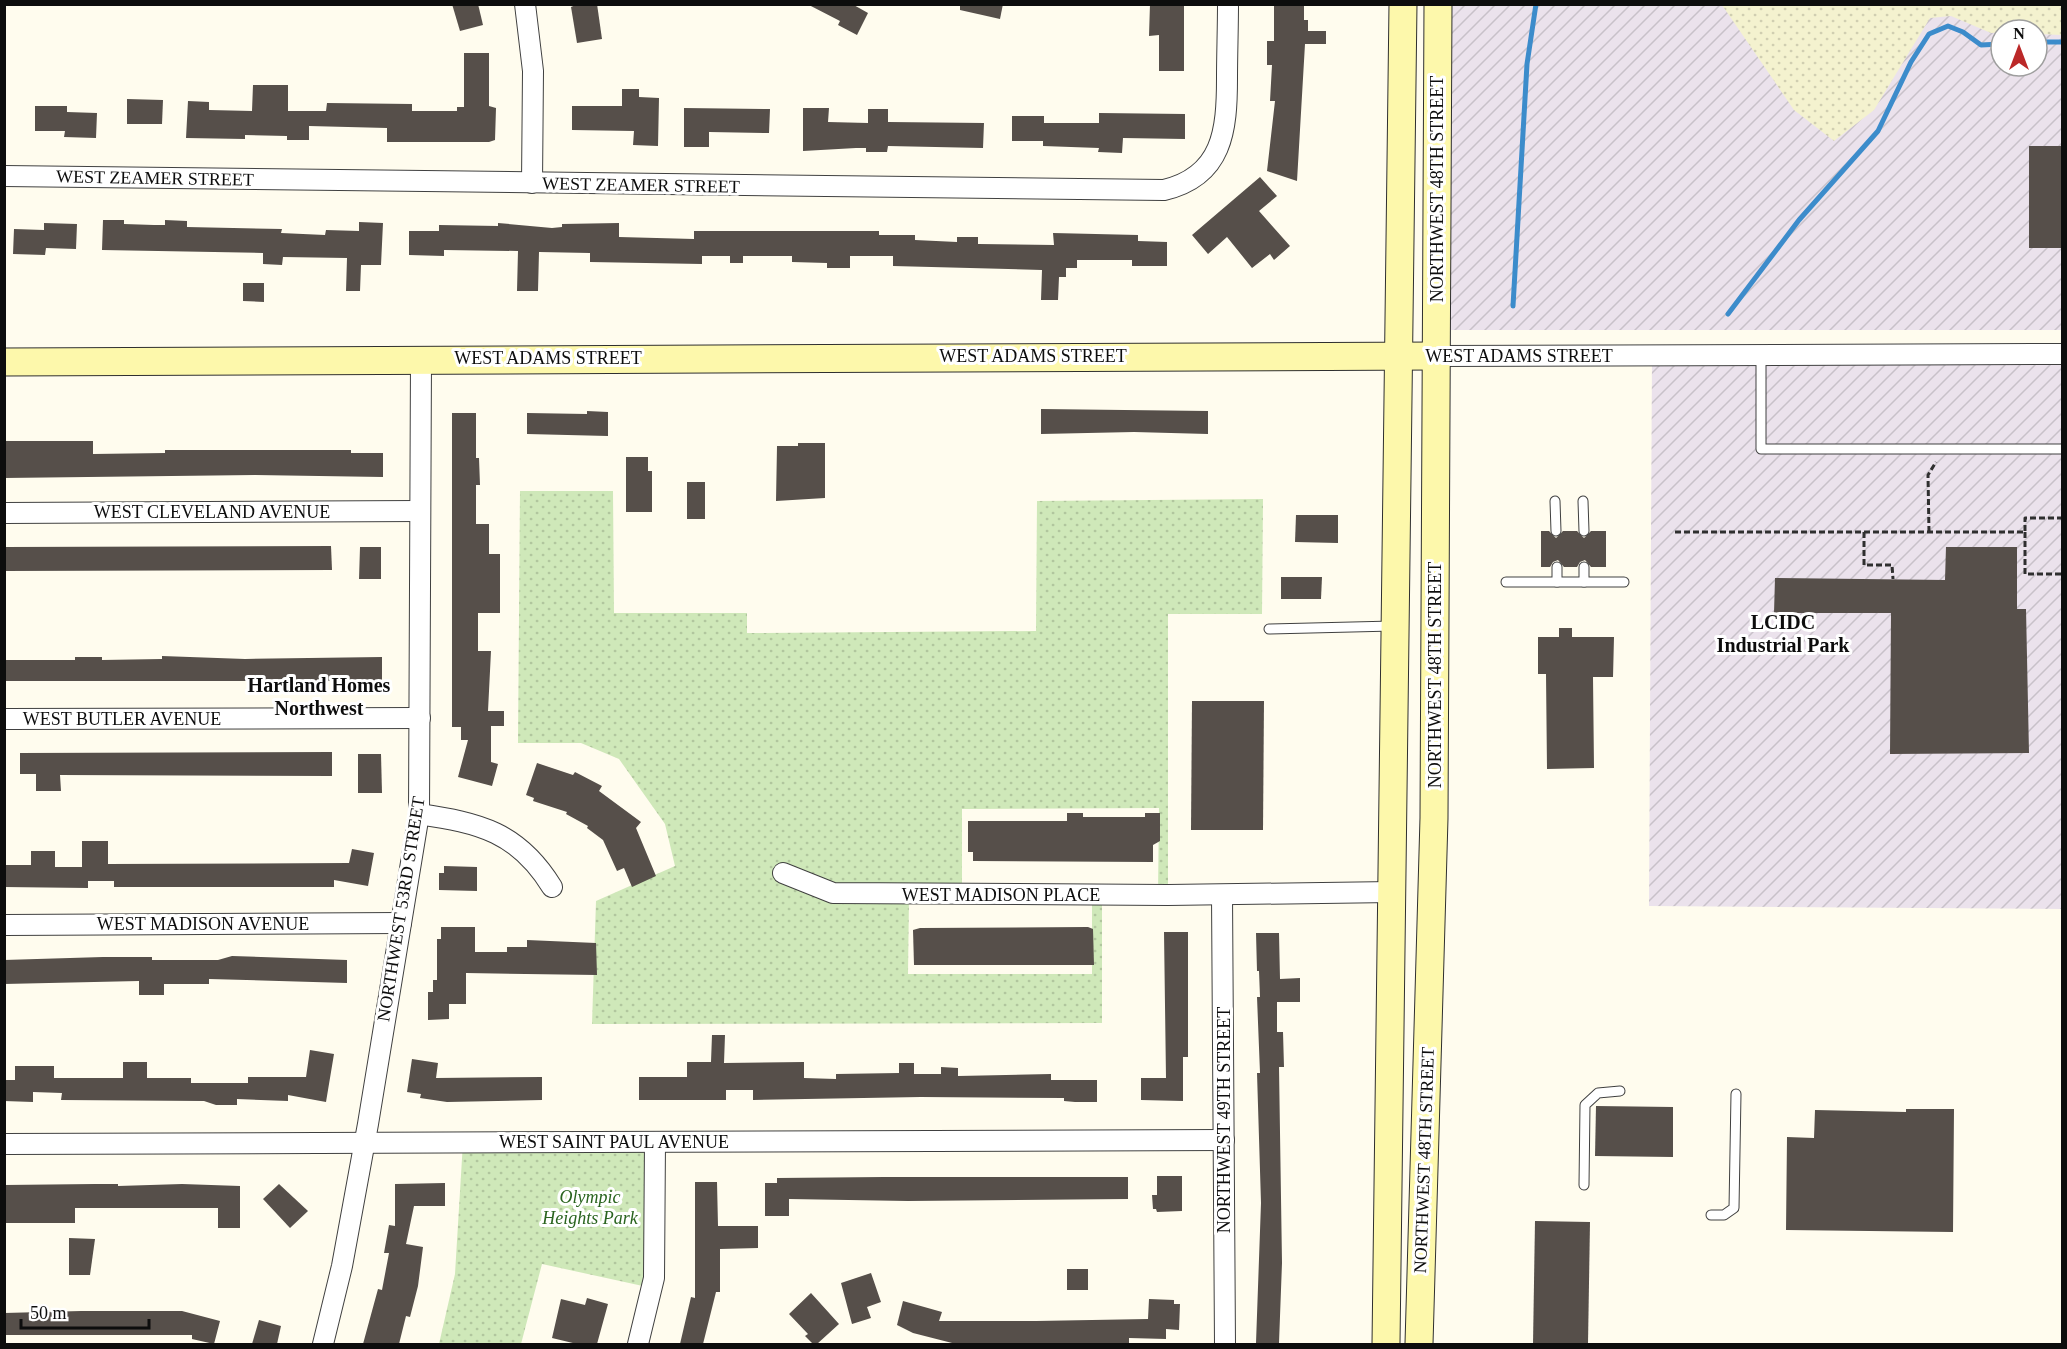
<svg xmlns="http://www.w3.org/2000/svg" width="2067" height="1349" font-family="'Times New Roman',serif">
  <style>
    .industrial { fill: url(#industrial-furrows); fill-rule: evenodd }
    .farmland { fill: url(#farmland-dots) }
    .park { fill: url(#park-dots) }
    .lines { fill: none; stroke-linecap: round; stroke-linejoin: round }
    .stream { stroke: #3c8ccb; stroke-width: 5 }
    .building { fill: #564f4a }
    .service-casing { stroke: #404040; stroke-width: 11 }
    .minor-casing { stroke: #404040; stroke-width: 22 }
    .secondary-casing { stroke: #2f2f2f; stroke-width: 29 }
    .path { stroke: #2f2f2f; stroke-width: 3; stroke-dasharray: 6 3; stroke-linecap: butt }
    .service { stroke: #fff; stroke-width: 9 }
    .minor { stroke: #fff; stroke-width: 20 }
    .secondary { stroke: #fdf8ab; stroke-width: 27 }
    .labels { text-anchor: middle; stroke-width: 6; stroke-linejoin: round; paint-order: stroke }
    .street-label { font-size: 18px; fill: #0d0d0d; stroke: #fff }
    .park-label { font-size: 18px; font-style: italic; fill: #2a641f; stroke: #fff }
    .neighbourhood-label { font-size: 20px; font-weight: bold; fill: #0d0d0d; stroke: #fff }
  </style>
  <defs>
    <pattern id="industrial-furrows" width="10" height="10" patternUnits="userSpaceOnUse" patternTransform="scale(1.5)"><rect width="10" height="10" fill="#ebe2ec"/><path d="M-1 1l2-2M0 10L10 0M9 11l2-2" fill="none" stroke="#c8c1c9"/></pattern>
    <pattern id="farmland-dots" width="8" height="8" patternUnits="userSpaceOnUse" patternTransform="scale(1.5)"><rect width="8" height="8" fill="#f4f2cf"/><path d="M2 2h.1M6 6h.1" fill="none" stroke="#d0ceb1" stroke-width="1.8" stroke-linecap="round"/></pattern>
    <pattern id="park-dots" width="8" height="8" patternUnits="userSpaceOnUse" patternTransform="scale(1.5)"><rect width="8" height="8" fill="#cfe8b9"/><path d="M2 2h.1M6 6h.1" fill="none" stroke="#b1c69e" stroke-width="1.8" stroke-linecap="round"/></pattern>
  </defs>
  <rect width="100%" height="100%" fill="#fffcee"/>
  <g class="industrial">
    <path d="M1437,5h625v325h-628zM2001,30h36v36h-36z"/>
    <path d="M2062,354v555l-413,-3 3,-550z"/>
  </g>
  <path class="farmland" d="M1722,5h340v30l-25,-1v-4l-46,3 -40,-17 -21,2 -56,92 -40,31 -40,-31z"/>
  <g class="park">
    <path d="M520,491h93l1,122h133v20l289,-2 1,-130 226,-2 -1,115h-94v281h-10l1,-87 -197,1v86l-53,1 -1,78h184v-79h10v128l-510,1 4,-123 79,-35 -10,-42 -46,-65 -38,-16h-63z"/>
    <path d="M463,1142h192l-3,146 -110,-24 -21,80h-82l16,-70z"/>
  </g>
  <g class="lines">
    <g class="stream">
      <path d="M2037,42h25"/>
      <path d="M1513,306l14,-242 9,-60"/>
      <path d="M1728,314l71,-94 79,-89 33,-69 18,-28 19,-8 15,6 18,13 20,-1"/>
    </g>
  </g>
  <g class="building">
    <path d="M452,4h26l5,21 -23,6z"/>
    <path d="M578,4h19l5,35 -25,4 -6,-36z"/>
    <path d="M807,4h45l16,9 -11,22 -19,-10 2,-4z"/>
    <path d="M960,4h43l-3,15 -40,-9z"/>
    <path d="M1150,4h34v67h-25v-36l-10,1z"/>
    <path d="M1274,4h30v16h4v11h18v13h-21l-8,137 -30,-10 8,-70h-5l2,-36h-5v-24h7z"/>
    <path d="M464,53h25v53l7,2 -1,32 -6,2h-102v-14l-78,-2v14h-22v-4l-42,-1v4l-59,-1 2,-37 21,1v8l43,1 1,-26h35v26h38l1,-8 85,1v7h45v-4h7z"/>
    <path d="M622,89h17v8l20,1 -1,48 -25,-1 1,-14 -62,-1v-24h50z"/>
    <path d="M127,99l36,1 -1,24h-35z"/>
    <path d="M35,106h32v6l30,1 -1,25 -32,-1 1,-6h-30z"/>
    <path d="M684,108l86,1 -1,24 -60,-1v15h-25z"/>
    <path d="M803,108h26l-1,14 40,1v-14h20v13l96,1 -1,25 -95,-2 -1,6h-21v-4h-10l-53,3z"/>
    <path d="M1099,113l86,1v25l-62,-1 -1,15 -24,-1 1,-4 -56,-2v-5h-31v-25h32v7h55z"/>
    <path d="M2029,146h33l-1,102h-32z"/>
    <path d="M1260,177l17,19 -18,15 31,35 -16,14 -4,-6 -18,14 -25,-31 -19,17 -16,-19z"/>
    <path d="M103,220h21v4l30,1h11v-5l22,1v6l95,2 -1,4 44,2 1,-5 33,1v-9l24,1 -2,42h-20l-1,26h-14l1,-33 -64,-1 -1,8 -19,-1v-11l-161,-3z"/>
    <path d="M44,223l33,1 -1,25 -30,-1 -1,7 -32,-1 1,-25 30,1z"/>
    <path d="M498,223l54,5 10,-1v-3l57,-1v14l75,2v-8h185v4h36v5l42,2v-5h21v7l76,1 -1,-12 85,2v6l29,1v24h-35v-6h-55v8h-11v9h-7l-1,23h-17l1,-30 -149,-4v-10h-43v12h-23v-5l-35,-1v-6h-49v7h-13v-7h-28v8l-112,-2v-9l-51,-1 -1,39h-21l1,-40 -74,-1v6l-35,-1v-24h30v-6l59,1z"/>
    <path d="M243,283h21v19l-21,-1z"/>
    <path d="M1041,409l167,2v23l-74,-2 -93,2z"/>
    <path d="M587,411l21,1v24l-81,-2v-21l60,1z"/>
    <path d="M452,413h24v45h3l1,27h-4v39h13v30h11v59h-22v38h13l-3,60h16v15h-13v36l7,2 -6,22 -34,-9 10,-37h-7v-13h-9z"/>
    <path d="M4,441h89v13l72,-1v-3h186v3h32v24l-128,-2 -251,3z"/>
    <path d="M798,443h27v55l-49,3 1,-55h21z"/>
    <path d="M626,457h22v14h4v41h-26z"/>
    <rect x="687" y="482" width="18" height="37"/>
    <path d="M1296,515h42v28l-43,-1z"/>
    <path d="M1541,531h8l7,7 7,-7h14l7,7 7,-7h15v36h-15l-6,-7 -5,2 -3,5h-13l-6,-7 -5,2 -3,5h-9z"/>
    <path d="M331,546l1,24 -328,1v-24z"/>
    <path d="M360,547h21v32h-22z"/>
    <path d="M1946,547h71v62h9l3,144 -139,1 1,-141h-117l1,-35 170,2z"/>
    <path d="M1281,577h41l-1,22h-40z"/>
    <path d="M1559,628h13v9h42l-1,40h-20l1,91 -47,1 -1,-95h-8v-37h21z"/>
    <path d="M162,656l83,3 137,-2v24h-378v-21h71v-3h27v3l60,-1z"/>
    <path d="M1192,701h72l-1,129h-72z"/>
    <path d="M332,752v24l-272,-1 1,16h-25v-17h-16v-21z"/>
    <path d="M358,754h23l1,39h-24z"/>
    <path d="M537,763l36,12 2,-3 27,14 -3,5 42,31 -5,6 20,48 -24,11 -8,-19 -7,3 -14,-31 -16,-12 1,-2 -22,-12 1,-2 -34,-11 1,-3 -8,-3z"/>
    <path d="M1067,813h16v4h62v-4h15v28l-7,4v17l-180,-1v-9h-5v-31h99z"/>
    <path d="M82,841h26v23l241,-1 3,-14 22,4 -6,33 -34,-6v7h-220v-6h-26v7l-84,-1v-22h27v-14h24v16h27z"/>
    <path d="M444,866l33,1v24l-38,-1v-17h5z"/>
    <path d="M441,927h34v25h32v-5h20v-7l69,3 1,32 -131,-2v31h-17v15l-21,1v-28h5v-12h4v-41h4z"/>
    <path d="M1088,927l5,2 1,36h-180l-1,-35 7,-2z"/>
    <path d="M1164,932h24v125h-5v44l-42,-1v-22h25z"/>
    <path d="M1256,933h23l1,46 20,-1v24h-23v30h6l1,35h-5l3,196 -3,80h-23l5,-140 -4,-130h3l-3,-76h3l-1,-26h-2z"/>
    <path d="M232,956l115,4v23l-138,-4v5h-45v11h-25v-14l-135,3v-24l99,-3h49v3h66z"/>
    <path d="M712,1035h13l-1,28 80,-1v16l32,1v-5l63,-1v-10h15v11h27v-7l17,1v8l93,-2v6h46v22h-22l-11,-1v-3l-143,-1 -168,3v-10h-27v10h-87v-23h48v-15h24z"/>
    <path d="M310,1050l24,4 -8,48 -38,-7v6l-51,-2v6h-21l-12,-4 -143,-1 1,-7 -29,-1v10l-29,-1v-21h11v-14h39v12h69v-16h24v16h44v5h57v-6h58z"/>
    <path d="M412,1059l26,4 -2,15 106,-1v23l-95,2 -27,-4 1,-4 -14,-2z"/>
    <path d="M1596,1106l77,1v50l-78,-1z"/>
    <path d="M1906,1109h48l-1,123 -167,-2 1,-93 27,1 1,-28 91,2z"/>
    <path d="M1157,1176h25v35l-25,1 -1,-3h-3l-1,-14h5z"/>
    <path d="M884,1177h244v22l-220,2 -119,-2v17h-24v-33h12v-5z"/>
    <path d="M695,1182h22l1,44h40v22l-38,1v43h-4l-13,52h-23l11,-47 4,1z"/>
    <path d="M445,1183v23h-31l-8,38 17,3 -5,39 -8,31 -4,-1 -7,28h-36l15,-55 4,1 7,-37h-5l5,-28 6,1v-42z"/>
    <path d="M95,1184h23v2l64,-2 58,2v42h-22v-20h-143v15h-71v-38z"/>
    <path d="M279,1184l29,27 -18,17 -27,-29z"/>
    <path d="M1535,1221l55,1 -2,122h-55z"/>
    <path d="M69,1238l26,1 -5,36h-21z"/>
    <rect x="1067" y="1269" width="21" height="21"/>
    <path d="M871,1273l10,29 -14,5 4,11 -19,6 -11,-41z"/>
    <path d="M811,1293l28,31 -22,20h-4l-8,-8 3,-2 -19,-20z"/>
    <path d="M587,1298l21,6 -11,40h-20l-25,-6 9,-39 24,6z"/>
    <path d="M1149,1299l25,1v4h6l-1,26 -13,-1v10l-37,-1v5l-173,1 -43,-11 -16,-8 6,-24 39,11 -3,9h97l112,-2z"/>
    <path d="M81,1311h101l38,10 -6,23 -22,-5v-4h-188v-22z"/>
    <path d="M259,1320l22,6 -4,18h-25z"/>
  </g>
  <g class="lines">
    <g class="service-casing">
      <g id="service">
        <path d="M1761,355v94h301"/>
        <path d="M1555,501l1,30"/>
        <path d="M1583,501l1,30"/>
        <path d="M1506,582h118"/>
        <path d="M1557,582v-15"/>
        <path d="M1584,582v-15"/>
        <path d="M1269,629l124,-3"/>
        <path d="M1584,1185l1,-80 13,-12 22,-2"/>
        <path d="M1711,1215h13l10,-7 2,-114"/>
      </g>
    </g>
    <g class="minor-casing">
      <g id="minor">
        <path d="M525,4l8,67 -1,112"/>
        <path d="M4,176l1160,14c59,-14 63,-60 63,-112 0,-24 1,-49 1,-74"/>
        <path d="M1437,356l625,-2"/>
        <path d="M4,513l415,-2"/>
        <path d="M4,719l416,-1"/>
        <path d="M419,814c61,9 99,18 133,73"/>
        <path d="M783,873l50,20 335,2 224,-3"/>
        <path d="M1222,895l3,449"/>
        <path d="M4,925l397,-2"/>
        <path d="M4,1144l1220,-4"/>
        <path d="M323,1344l19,-78 26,-142 51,-310 2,-454"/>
        <path d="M638,1344l16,-66 1,-136"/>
      </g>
    </g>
    <g class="secondary-casing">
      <g id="secondary">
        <path d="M4,362l1433,-6"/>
        <path d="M1386,1344l17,-1340"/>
        <path d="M1419,1344l15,-526 4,-814"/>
      </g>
    </g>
    <g class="path">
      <path d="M1675,532h350v-14h37"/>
      <path d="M1864,532v33h28l1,14"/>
      <path d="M1929,532l-1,-57 8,-13"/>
      <path d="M2025,532v42h37"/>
    </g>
    <use href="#service" class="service"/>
    <use href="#minor" class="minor"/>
    <use href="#secondary" class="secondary"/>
  </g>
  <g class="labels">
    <g class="street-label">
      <text transform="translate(155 178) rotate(1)" y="6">WEST ZEAMER STREET</text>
      <text transform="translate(641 185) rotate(1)" y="6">WEST ZEAMER STREET</text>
      <text transform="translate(1437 189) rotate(-90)" y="6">NORTHWEST 48TH STREET</text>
      <text x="1033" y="362">WEST ADAMS STREET</text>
      <text x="1519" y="362">WEST ADAMS STREET</text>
      <text x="548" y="364">WEST ADAMS STREET</text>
      <text x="212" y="518">WEST CLEVELAND AVENUE</text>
      <text transform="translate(1435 675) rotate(-90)" y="6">NORTHWEST 48TH STREET</text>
      <text x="122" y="725">WEST BUTLER AVENUE</text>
      <text x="1001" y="901">WEST MADISON PLACE</text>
      <text transform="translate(401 909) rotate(-81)" y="6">NORTHWEST 53RD STREET</text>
      <text x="203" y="930">WEST MADISON AVENUE</text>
      <text transform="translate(1224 1120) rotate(-90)" y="6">NORTHWEST 49TH STREET</text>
      <text x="614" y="1148">WEST SAINT PAUL AVENUE</text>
      <text transform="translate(1424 1160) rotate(-88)" y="6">NORTHWEST 48TH STREET</text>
    </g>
    <g class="park-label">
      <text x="590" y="1203">Olympic<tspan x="590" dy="21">Heights Park</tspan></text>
    </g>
    <g class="neighbourhood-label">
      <text x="1783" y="629">LCIDC<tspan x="1783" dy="23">Industrial Park</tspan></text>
      <text x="319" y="692">Hartland Homes<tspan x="319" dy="23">Northwest</tspan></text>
    </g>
  </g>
  <rect width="2067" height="1349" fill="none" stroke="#0d0d0d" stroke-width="12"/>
  <g transform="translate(2019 48)"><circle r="28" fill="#ffffff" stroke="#9e9e9e" stroke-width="1.5"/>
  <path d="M0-4.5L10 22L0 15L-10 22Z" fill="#bb2828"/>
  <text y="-9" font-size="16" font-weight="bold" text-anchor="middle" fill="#0d0d0d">N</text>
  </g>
  <path d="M21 1319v9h128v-9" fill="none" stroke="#0d0d0d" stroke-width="3"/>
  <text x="30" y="1319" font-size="18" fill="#0d0d0d" stroke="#ffffff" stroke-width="4.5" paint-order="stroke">50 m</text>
</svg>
